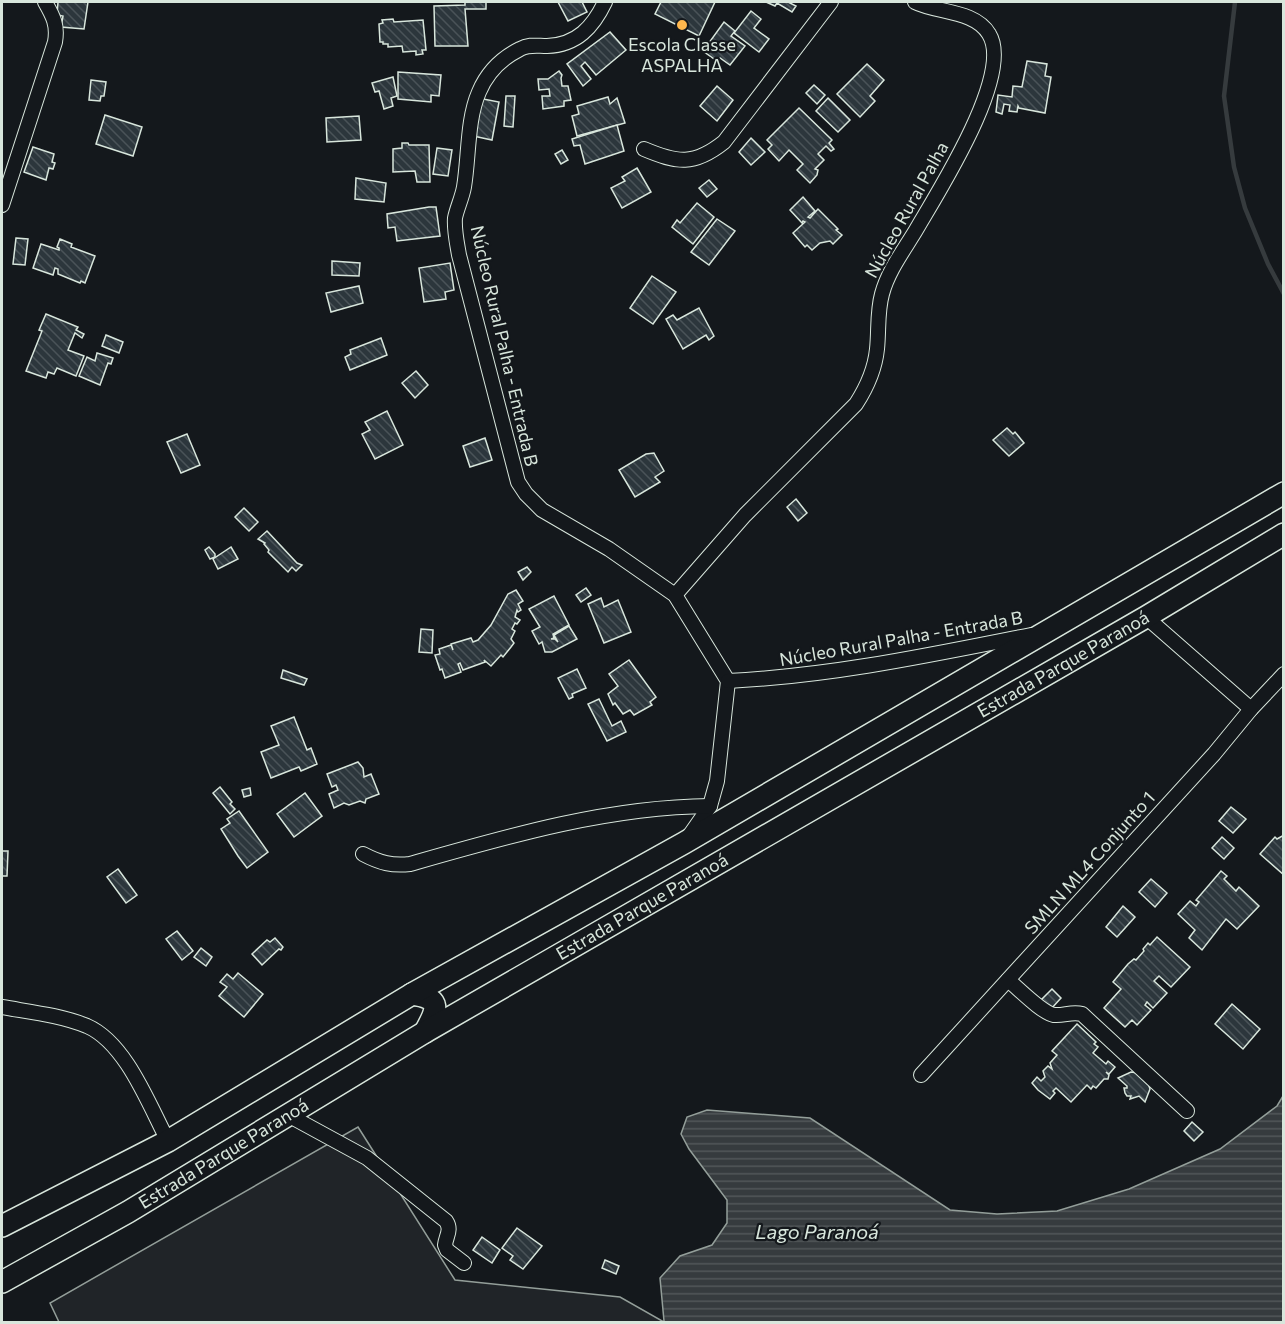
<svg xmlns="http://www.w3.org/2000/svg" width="1285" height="1324" font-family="Commissioner,sans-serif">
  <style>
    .park { fill: #202428; stroke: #939e99; stroke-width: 1.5 }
    .water { fill: url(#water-rules); stroke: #939e99; stroke-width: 1.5 }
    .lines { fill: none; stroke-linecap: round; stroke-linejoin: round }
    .stream { stroke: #363b3e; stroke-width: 4.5 }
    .building { fill: url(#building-back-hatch); stroke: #d8e6dc; stroke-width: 1.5 }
    .minor-casing { stroke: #d8e6dc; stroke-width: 16 }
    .primary-casing { stroke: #d8e6dc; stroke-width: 24 }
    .minor { stroke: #14181c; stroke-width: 14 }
    .primary { stroke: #14181c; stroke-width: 21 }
    .poi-dot { fill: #ffb74d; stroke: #14181c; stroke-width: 2 }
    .labels { text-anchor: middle; stroke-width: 4.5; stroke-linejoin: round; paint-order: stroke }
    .poi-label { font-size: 18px; fill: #d8e6dc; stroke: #14181c }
    .street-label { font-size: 18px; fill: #d8e6dc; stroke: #14181c }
    .water-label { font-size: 20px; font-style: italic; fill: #d8e6dc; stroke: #14181c }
  </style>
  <defs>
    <pattern id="water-rules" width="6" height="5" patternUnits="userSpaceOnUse" patternTransform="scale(1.5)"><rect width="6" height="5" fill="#363b3e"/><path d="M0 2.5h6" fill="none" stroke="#525759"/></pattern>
    <pattern id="building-back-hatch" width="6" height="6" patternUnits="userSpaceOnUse" patternTransform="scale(1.5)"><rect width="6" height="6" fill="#2c363c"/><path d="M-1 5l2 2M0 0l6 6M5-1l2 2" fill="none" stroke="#4a5358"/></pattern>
  </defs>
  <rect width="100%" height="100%" fill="#14181c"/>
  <path class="park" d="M358,1127l97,153 165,17 44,25h-605l-9,-19z"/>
  <path class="water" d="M1283,1096v226h-619v-1l-4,-43 20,-22 32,-11 15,-22v-23l-38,-51 -8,-15 6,-17 20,-7 103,8 140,92 47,4 60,-3 72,-22 91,-40 57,-43z"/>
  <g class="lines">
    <path class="stream" d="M1235,2l-11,94 10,71 11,41 23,56 16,30"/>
  </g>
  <g class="building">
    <path d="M58,2h30l-4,27 -23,-2 2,-11 -6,-1z"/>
    <path d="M465,2h21v7h-21l3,37h-33l-1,-40 31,-1z"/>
    <path d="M558,2h24l5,10 -19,9z"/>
    <path d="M661,2h54l-16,34 -44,-22z"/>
    <path d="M766,2h22l8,4 -4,6 -15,-9 -2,3z"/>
    <path d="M751,11l10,8 -7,9 15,11 -10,13 -25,-19z"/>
    <path d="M393,19l1,3 29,-2 3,30h-4l1,4 -7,1v-4l-13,1 -1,-6 -14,1v-3h-5v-2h-3l-1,-18 4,-1 -1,-3z"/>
    <path d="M724,22l11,9 -4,5 14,10 -15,19 -10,-7 -3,3 -14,-10z"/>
    <path d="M610,32l16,18 -30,25 -11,-13 -4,4 10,13 -8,7 -16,-22z"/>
    <path d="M1027,61l20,3 -2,12 6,1 -6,36 -26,-5 -1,-2 -1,6 -8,-1 1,-6 -6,-1 -2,10 -6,-2 2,-17 14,2 1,-11 9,1z"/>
    <path d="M867,64l17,16 -14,16 5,5 -15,16 -23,-23z"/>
    <path d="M559,71l3,4 -1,3 1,8h6l3,14 -7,1v5l-21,3 -1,-13h8l-1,-7 -10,1 -1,-11h10z"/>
    <path d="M398,72l43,3 -2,21 -8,-1v7l-33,-3z"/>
    <path d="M393,77l4,19 -6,2 2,8 -9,3 -5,-18 -4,1 -3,-9z"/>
    <path d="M91,80l15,2 -2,14h-3l-1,5 -11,-1z"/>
    <path d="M814,85l11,10 -8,9 -11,-11z"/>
    <path d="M717,86l16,14 -16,21 -17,-15z"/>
    <path d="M506,96h9l-2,31 -9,-1z"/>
    <path d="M608,97l2,7 7,-6 8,25 -48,13 -5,-20 7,-2 -2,-8z"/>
    <path d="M478,98l21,4 -7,38 -19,-4z"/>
    <path d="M828,98l22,22 -12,12 -22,-21z"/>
    <path d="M799,108l31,30 2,2 -3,3 5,6 -3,2 -5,-5 -8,8 6,6 -9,9 3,1 -1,5 -7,8 -13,-13 6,-6 -14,-14 -10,11 -11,-12 4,-4 -5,-5z"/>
    <path d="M105,115l37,12 -9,29 -37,-12z"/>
    <path d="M359,116l2,24 -34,2 -1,-24z"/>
    <path d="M617,125l7,26 -39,13 -5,-19 -6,1 -2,-7z"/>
    <path d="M751,138l14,14 -14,13 -12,-13z"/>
    <path d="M402,143h6l1,2h20l1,37h-13l-2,-11 -22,1v-23l9,-1z"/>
    <path d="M33,147l21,7 -2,8 3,1 -2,6 -4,-1 -3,12 -22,-8z"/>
    <path d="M437,148l15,2 -4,26 -15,-2z"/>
    <path d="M562,150l6,10 -7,4 -6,-10z"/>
    <path d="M637,168l14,24 -29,16 -11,-20 14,-7 -3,-4z"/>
    <path d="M356,178l30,5 -2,19 -29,-3z"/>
    <path d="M709,180l8,9 -10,8 -8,-9z"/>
    <path d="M803,197l12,14 -7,6 2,1 8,-9 20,20 -2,1 6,5 -9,9 -3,-3 -10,2 -8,7 -5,-5 -2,2 -12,-14 12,-11 -2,-1 -1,2 -12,-13z"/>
    <path d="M697,203l17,14 -21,27 -21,-17 5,-7 3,3z"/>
    <path d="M429,207h7l4,29 -43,5 -2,-14 -7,1 -1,-14z"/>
    <path d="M717,219l18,12 -26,34 -18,-13z"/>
    <path d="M16,238l12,1 -3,26 -12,-1z"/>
    <path d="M60,239l12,5 -1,3 24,9 -10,27 -4,-2 -1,2 -22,-9v-5l-3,-1 -2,7 -20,-7 8,-24 18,6v-2l-2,-1z"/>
    <path d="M332,261l28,2 -1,13 -27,-1z"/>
    <path d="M450,263l4,27 -9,2 1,7 -22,3 -5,-34z"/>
    <path d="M652,276l24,16 -23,32 -23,-16z"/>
    <path d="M359,286l4,17 -32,9 -5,-19z"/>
    <path d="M699,308l15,28 -5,4 -3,-5 -23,14 -17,-30 7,-4 4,5z"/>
    <path d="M46,314l32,13 -2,3 8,4 -2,4 -7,-5 -7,17 16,6 -8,20 -19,-8 -3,6 -6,-2 -2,6 -20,-7 16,-40 -3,-1z"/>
    <path d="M106,335l17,7 -4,11 -17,-7z"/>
    <path d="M381,338l6,17 -37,15 -5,-13 6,-3 -1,-4z"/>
    <path d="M97,353l16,5 -2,6 -3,-1 -8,22 -21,-9 8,-19 8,4z"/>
    <path d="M416,371l12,14 -13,13 -13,-15z"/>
    <path d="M387,411l16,34 -28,14 -13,-25 8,-4 -5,-8z"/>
    <path d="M1007,428l6,6 2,-2 9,11 -15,13 -16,-16z"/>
    <path d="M187,434l13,31 -19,8 -14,-31z"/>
    <path d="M485,438l7,22 -22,7 -7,-21z"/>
    <path d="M654,453l10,18 -9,6 5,5 -25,15 -16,-27 27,-16z"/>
    <path d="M796,499l11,14 -9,8 -11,-14z"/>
    <path d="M244,508l14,14 -9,9 -14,-14z"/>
    <path d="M267,531l30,32 5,2 -6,6 -4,-4 -4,5 -20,-20 1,-2 -5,-6 1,-1 -7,-4z"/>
    <path d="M209,547l6,7v3l-5,2 -5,-9z"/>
    <path d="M231,547l7,12 -20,10 -5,-10z"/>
    <path d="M527,567l4,5 -8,8 -5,-8z"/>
    <path d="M586,588l5,7 -10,7 -5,-7z"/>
    <path d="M516,590l7,11 -5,3 3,6 -3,2 -1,-2 -2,7 5,3 -3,4 -2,-1 -3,6 3,2 -4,8 3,4 -3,4 -8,10 -2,-2 -10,11 -7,-6 1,2 -22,8 -3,-7 -2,1 3,8 -16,6 -3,-9 -2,1 -5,-15 5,-1 -1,-5 12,-4 2,5 -2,-6 20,-6 2,4 5,-2 13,-15 17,-31z"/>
    <path d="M554,596l15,29 -16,9 1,4 -3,1h4l3,3 -4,-7 15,-9 8,13 -25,13h-7l-3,-10 -3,2 -7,-13 8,-4 -11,-18z"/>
    <path d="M601,598l3,9 14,-7 13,32 -27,11 -16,-39z"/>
    <path d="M421,629l12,1 -1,23 -13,-1z"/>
    <path d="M629,660l27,37 -6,5 2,3 -18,10 -4,-5 -7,4 -8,-11 -2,2 -5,-11 10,-8 -9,-12z"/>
    <path d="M577,669l9,19 -14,6 1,3 -4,2 -11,-21z"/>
    <path d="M283,670l24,9 -3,6 -23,-7z"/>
    <path d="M599,699l13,27 9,-5 5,11 -19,9 -19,-37z"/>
    <path d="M294,717l13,33 4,-2 6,16 -16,7 -2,-4 -28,11 -10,-26 18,-7 -8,-19z"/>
    <path d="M358,762l5,6 1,9 7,-3 8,20 -13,5 -1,4 -5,-2 -11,4 -5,-2 -10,5 -5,-14 9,-4 -2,-5 -4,2 -5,-13z"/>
    <path d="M220,787l12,15 -2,2 5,5 -5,5 -17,-21z"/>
    <path d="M250,788l1,7 -7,2 -2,-7z"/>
    <path d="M305,793l17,23 -28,21 -17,-23z"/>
    <path d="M1231,807l15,12 -13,14 -14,-12z"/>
    <path d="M239,811l29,41 -21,16 -9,-12 -17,-27 9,-6 -3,-4z"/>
    <path d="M1284,835v40l-24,-21 15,-17 2,2z"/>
    <path d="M1222,837l12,11 -10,11 -12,-11z"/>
    <path d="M2,851h6l-1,25h-5z"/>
    <path d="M118,869l19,26 -11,8 -19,-26z"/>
    <path d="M1221,871l6,5 -3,3 12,12 3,-4 20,19 -22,23 -11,-10 -24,31 -13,-12 6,-8 -17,-16 12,-13 6,5 3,-4 -3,-2z"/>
    <path d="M1151,879l16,14 -12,14 -16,-15z"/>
    <path d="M1123,906l12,11 -18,20 -11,-10z"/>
    <path d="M177,931l16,20 -11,9 -16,-21z"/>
    <path d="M1157,937l33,30 -19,20 -12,-11 -5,5 13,12 -14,15 -6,-6 -2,3 6,5 -14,15 -5,-5 -7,7 -21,-19 17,-19 -8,-7 15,-18 6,-5 2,1 8,-9 -1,-2 5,-6 2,2z"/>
    <path d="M275,938l8,9 -2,3 -2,-1 -17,16 -10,-11 15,-14 3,2z"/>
    <path d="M201,948l11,9 -6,9 -12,-9z"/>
    <path d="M238,973l25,21 -19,23 -25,-21 8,-9 -7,-5 7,-8 6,5z"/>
    <path d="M1052,989l9,9 -10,11 -10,-9z"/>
    <path d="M1232,1004l28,25 -17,20 -28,-25z"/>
    <path d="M1077,1024l19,18 -2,2 4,3 -5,6 13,11 2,-3 7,6 -6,7 -3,-2 3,3 -1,4h-4l-8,9 -3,-2 -2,3 -4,-4 -16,17 -15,-14 -3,3 2,2 -5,6 -12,-9 -6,-7 5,-6 4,4 4,-4 -2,-6 5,-5 4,3 -2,-6 7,-8 -5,-4z"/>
    <path d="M1131,1072l7,1 10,10 2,6 -5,13 -6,-6 -9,3 1,-3h-4l-2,-3 -1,-5h3v-2l-9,-8z"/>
    <path d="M1192,1122l11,10 -9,9 -10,-10z"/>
    <path d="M517,1228l25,18 -19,23 -13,-9 3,-4 -11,-8z"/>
    <path d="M482,1237l18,13 -8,13 -19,-13z"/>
    <path d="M605,1260l14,6 -3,8 -14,-6z"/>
  </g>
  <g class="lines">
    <g class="minor-casing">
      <g id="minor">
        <path d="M605,2c-12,25 -28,43 -58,44 -10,0 -18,-2 -27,3 -18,9 -33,24 -41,43 -12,27 -10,65 -15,95 -2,11 -7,21 -9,31 -1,12 2,25 4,37l59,227 8,12 16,16 67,39 66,46 53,86 -11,100 -7,25 -23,33"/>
        <path d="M644,149c33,14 50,17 80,-7l107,-140"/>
        <path d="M2,205l53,-163c3,-17 -2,-26 -10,-40"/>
        <path d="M675,595l70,-80 111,-111c11,-17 19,-35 21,-55 2,-19 0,-37 5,-55 6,-23 22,-44 34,-64 22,-38 98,-156 73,-196 -14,-24 -52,-21 -74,-32"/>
        <path d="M1146,617l105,92"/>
        <path d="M728,681c103,-5 202,-26 303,-46"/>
        <path d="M363,854c17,9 29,12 47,10 98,-28 197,-57 300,-58"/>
        <path d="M1008,980c10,8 34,33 46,35 10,1 18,-4 28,-1l105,97"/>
        <path d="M2,1007c28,5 58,8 85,19 39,17 62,79 81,115"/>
        <path d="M921,1075l293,-321 37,-45 33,-35"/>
        <path d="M288,1115l79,43 79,63c6,9 0,15 -1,24l2,5 17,13"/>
      </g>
    </g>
    <g class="primary-casing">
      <g id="primary">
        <path d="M412,994c31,4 25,16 13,38"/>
        <path d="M2,1226l166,-85 244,-147 272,-151 600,-350"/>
        <path id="s1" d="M2,1282l126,-70 297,-180 721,-415 138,-83"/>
      </g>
    </g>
    <use href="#minor" class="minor"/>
    <use href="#primary" class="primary"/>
  </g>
  <circle class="poi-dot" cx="682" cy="25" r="6"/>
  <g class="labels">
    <g class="poi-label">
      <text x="682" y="51">Escola Classe<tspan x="682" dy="21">ASPALHA</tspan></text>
    </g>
    <g class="street-label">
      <text transform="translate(907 210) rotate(-61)" y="6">Núcleo Rural Palha</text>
      <text transform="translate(504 346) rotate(77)" y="6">Núcleo Rural Palha - Entrada B</text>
      <text transform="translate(901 639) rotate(-10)" y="6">Núcleo Rural Palha - Entrada B</text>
      <text dy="6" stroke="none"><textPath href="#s1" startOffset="1228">Estrada Parque Paranoá</textPath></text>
      <text transform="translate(1090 863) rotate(-48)" y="6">SMLN ML4 Conjunto 1</text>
      <text dy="6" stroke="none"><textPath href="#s1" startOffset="742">Estrada Parque Paranoá</textPath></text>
      <text dy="6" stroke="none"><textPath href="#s1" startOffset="256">Estrada Parque Paranoá</textPath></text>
    </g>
    <g class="water-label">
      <text x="817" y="1239">Lago Paranoá</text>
    </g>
  </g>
  <rect width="1285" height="1324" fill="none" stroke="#d8e6dc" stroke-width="6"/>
</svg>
